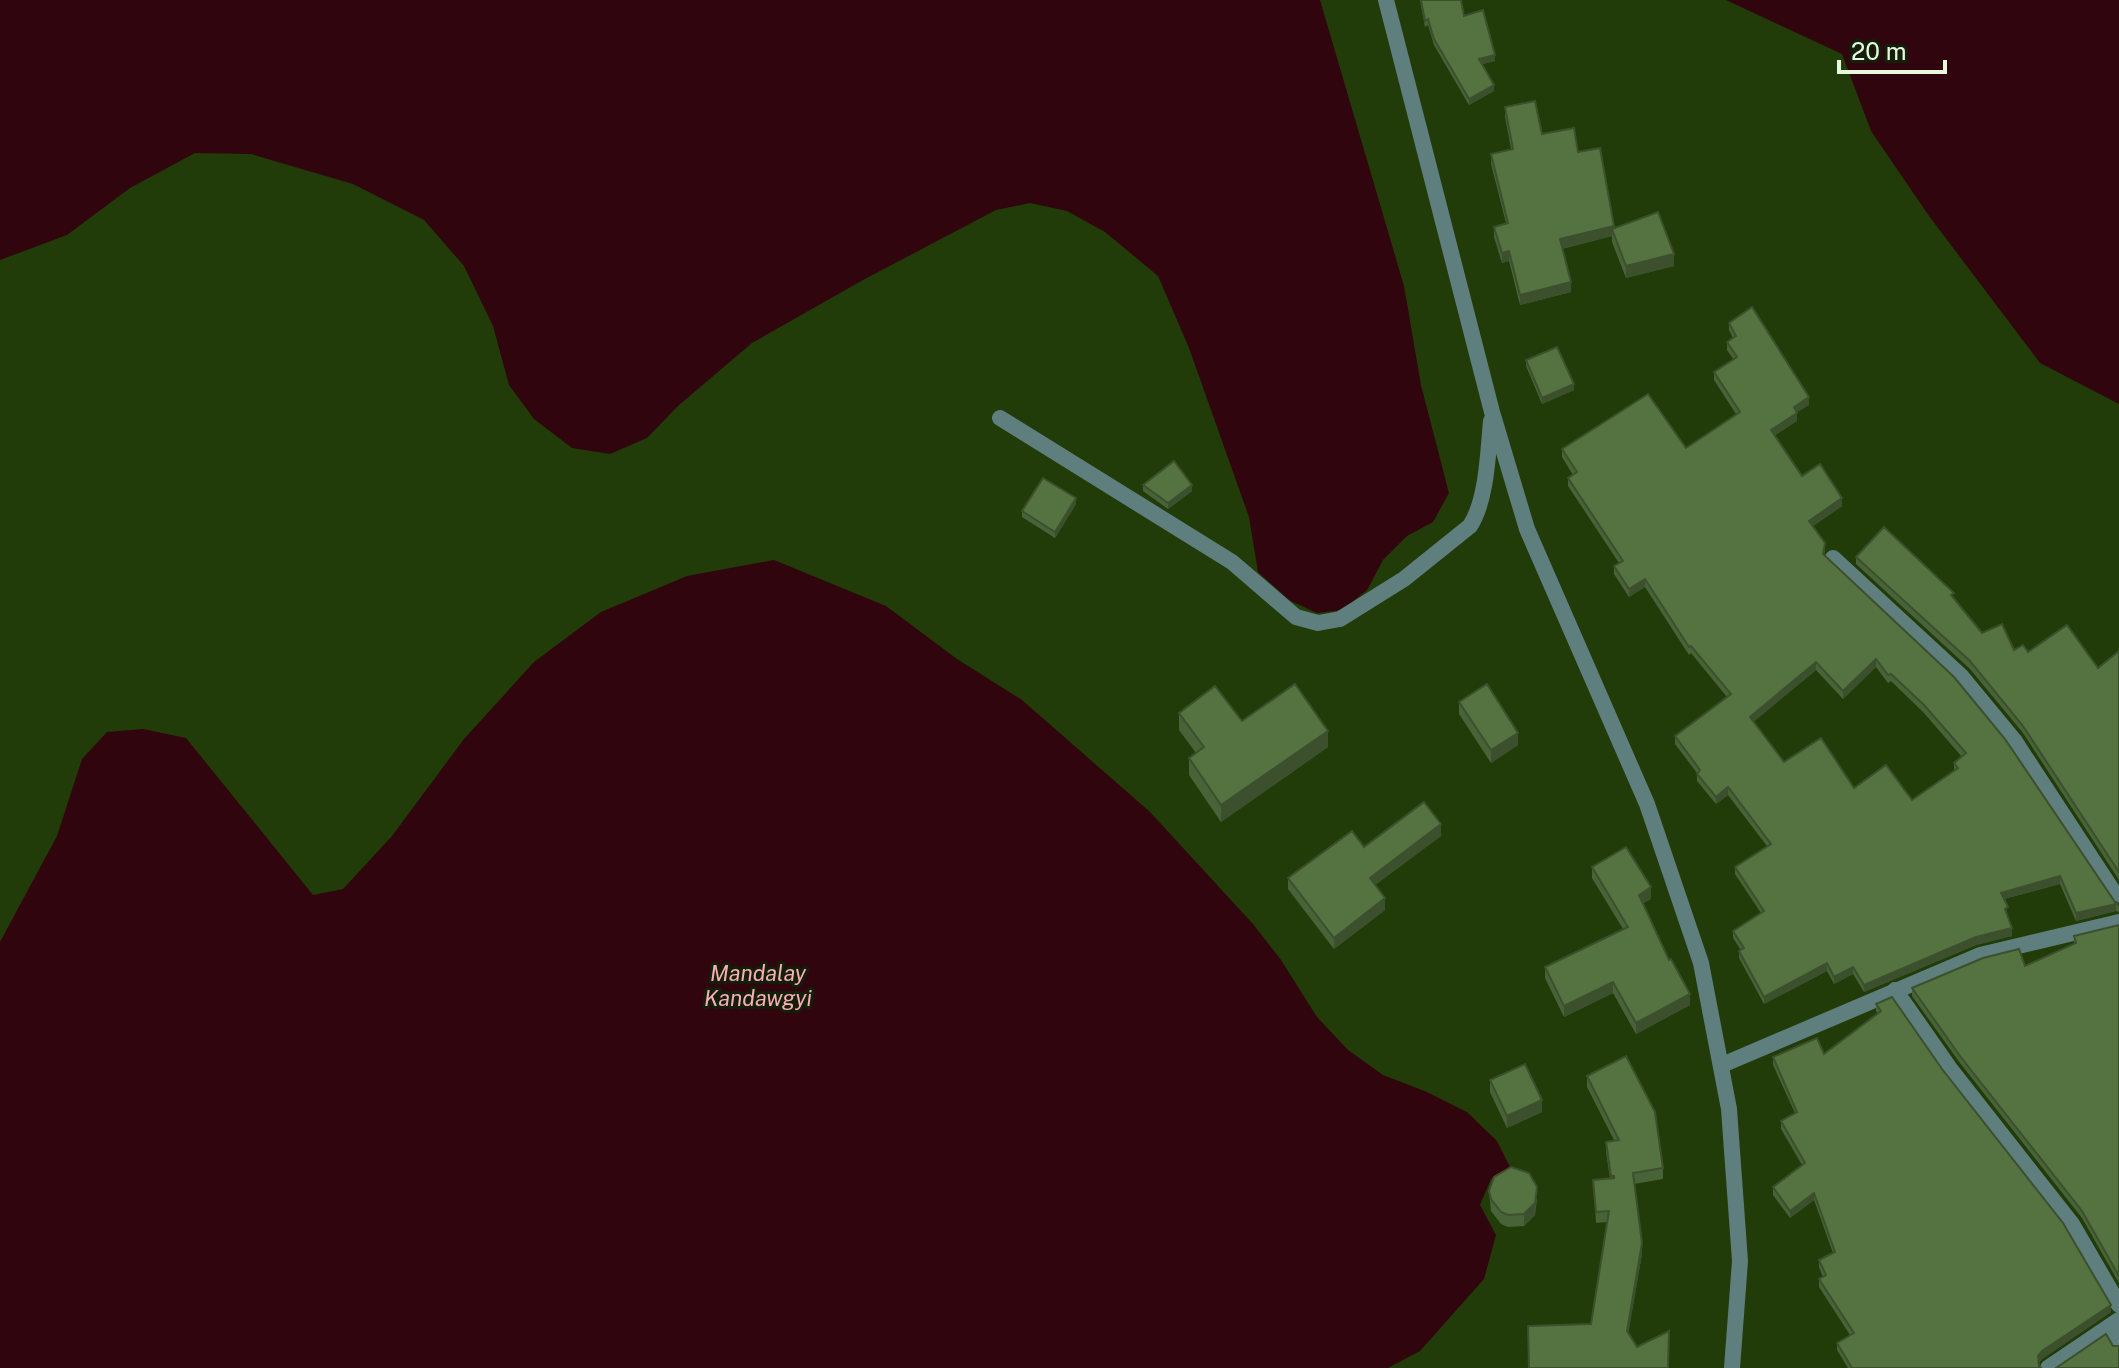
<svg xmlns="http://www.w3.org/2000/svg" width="2119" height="1368" font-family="'Public Sans',sans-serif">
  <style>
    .water { fill: #31050e }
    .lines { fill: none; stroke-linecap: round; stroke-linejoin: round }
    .street { stroke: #5e7f7e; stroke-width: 16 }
    .wall { fill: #496338; fill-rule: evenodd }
    .shaded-wall { fill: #3c502e }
    .building { fill: #557341; stroke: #3c502e; stroke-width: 2; fill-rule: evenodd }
    .labels { text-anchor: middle; stroke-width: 6; stroke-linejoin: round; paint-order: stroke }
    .water-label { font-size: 22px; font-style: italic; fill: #fbaeb5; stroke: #131f0a }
  </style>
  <rect width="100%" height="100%" fill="#213c08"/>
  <g class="water">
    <path d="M0,0h1320l84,286 17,99 28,108 -16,29 -26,14 -24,24 -16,30 -25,20 -25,3 -28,-13 -31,-28 -9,-55 -60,-169 -31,-72 -53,-44 -38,-21 -37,-8 -34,7 -133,70 -111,63 -74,63 -31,32 -37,16 -38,-6 -38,-29 -25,-34 -16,-59 -29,-60 -40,-46 -71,-36 -102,-30 -56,-1 -65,35 -63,47 -67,25z"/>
    <path d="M1726,0h393v404l-79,-41 -111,-147 -58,-85 -29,-77z"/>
    <path d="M774,560l112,46 71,53 65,41 128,112 103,112 28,36 36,57 31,33 35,25 44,17 40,20 30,29 14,28 -20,10 -11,26 16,30 -12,44 -64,72 -32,17h-1388v-426l57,-106 25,-77 25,-27 36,-3 43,9 127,157 30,-6 49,-53 72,-97 70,-77 67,-50 86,-36z"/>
  </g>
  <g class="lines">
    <g class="street">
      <path d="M1386,0l106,412 35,117 120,275 54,159 28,146 11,152 -8,107"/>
      <path d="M1000,418l232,144 64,55 22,6 22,-4 64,-40 66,-53c17,-26 18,-74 21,-105"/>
      <path d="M1833,558l129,119 52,63 105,160"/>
      <path d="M1895,990l56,80 121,154 47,81"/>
      <path d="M1722,1065l258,-110 139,-33"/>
      <path d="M2111,1326l8,18"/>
      <path d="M2048,1368l71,-48"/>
    </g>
  </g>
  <g class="wall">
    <path d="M1420,0h41l3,16 31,45 -13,3 12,27 -25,14 -35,-60 -6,-20 -3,2z"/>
    <path d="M1505,107l37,27 36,18 36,76 60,38 -48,12 -14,-36v-6l-50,13 9,43 -51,13 -11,-44 -7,2 -8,-26v-10l12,-4 -15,-59v-10l20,-5 -6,-32z"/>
    <path d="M1729,323l80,82 -12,7v9l-22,14 27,41 40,30 -29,20 12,24 -1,6 291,346 4,1v9l-3,-1 -40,10 -16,-37 -56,15 8,37 -36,9 -112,47 -11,-18 -19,10 -7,-13 -63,33 -25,-46v-7l2,-1 -8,-12v-7l28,-18 -26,-39v-7l32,-21 -39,-51 -12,9 -19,-23v-8l-22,-29v-8l52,-39 -36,-44 -2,2 -44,-68 -16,10 -15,-23v-8l5,-3 -51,-77v-8l5,-3 -11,-18v-8l124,-1 50,-34 -22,-34v-8l20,-12 -7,-10v-8l6,-4 -4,-8zM1876,667l12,16 3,-2 33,32 38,44 -8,6v8l-42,29 -58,-12 -70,-26 -31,-40 63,-52 27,29z"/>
    <path d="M1526,360l48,30 -32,14 -16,-38z"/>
    <path d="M1143,485l49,6 -24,18 -25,-18z"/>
    <path d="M1076,504l-21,34 -33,-21v-6z"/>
    <path d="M1856,557l98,42 28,34 32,17 84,18 21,-17v229l-96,-147 -53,-64 -114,-105z"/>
    <path d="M1459,702l59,43 -27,18 -32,-49z"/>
    <path d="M1179,713l63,8 86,26 -107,75 -32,-47v-17l7,-5 -17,-23z"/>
    <path d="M1441,836l-66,49 10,25 -51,39 -46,-60v-11l76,-31z"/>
    <path d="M1592,867l59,32 -8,4 47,102 -54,29 -23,-41 -49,24 -19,-39v-11l78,-38 -31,-51z"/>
    <path d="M2119,925v358l-37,-65 -122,-155 -48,-67v-8l113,-22 49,-22v-8z"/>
    <path d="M1876,1004l235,308 -69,47 -4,4 1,3 2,2h-193l-11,-18v-7l13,-8 -31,-48v-8l4,-2 -4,-10v-7l14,-7 -19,-53 -24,18 -17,-23v-8l29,-22 -21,-36v-8l14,-8 -22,-48v-8l51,-3 54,-40 -2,-3z"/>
    <path d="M1587,1076l76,92v11l-29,5 8,70 -14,79 9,14 31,21 -77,-44 16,-102 -11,1 -3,-43 17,-2 -4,-25v-11l8,-2 -27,-53z"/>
    <path d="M1490,1080l52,32 -35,16 -17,-36z"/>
    <path d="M1489,1191l48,8 -2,16 -11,11 -16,1 -7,-3 -10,-13z"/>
  </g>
  <g class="shaded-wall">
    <path d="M1495,55v6l-16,4v-6z"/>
    <path d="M1494,85v6l-25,14v-6z"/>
    <path d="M1614,226v10l-2,-7v7l-52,13v-10z"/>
    <path d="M1509,251v10l-7,2v-10z"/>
    <path d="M1674,254v12l-48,12v-12z"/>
    <path d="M1571,282v10l-51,13v-10z"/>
    <path d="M1574,384v6l-32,14v-6z"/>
    <path d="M1809,397v8l-15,9v-7z"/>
    <path d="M1797,413v8l-26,17v-8z"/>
    <path d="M1192,485v6l-24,18v-6z"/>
    <path d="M1076,498v6l-21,34v-6z"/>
    <path d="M1842,498v8l-33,22v-7z"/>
    <path d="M1645,579v8l-16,10v-8z"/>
    <path d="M1876,659v8l-33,32v-8z"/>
    <path d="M1816,662v8l-66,55v-8z"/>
    <path d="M1328,731v16l-107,75v-17z"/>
    <path d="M1518,733v12l-27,18v-13z"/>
    <path d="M1728,787v8l-12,9v-7z"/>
    <path d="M1441,824v12l-71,53v-11z"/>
    <path d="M2060,876v8l-59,16v-7z"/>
    <path d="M1651,887v12l-12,7v-11z"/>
    <path d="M1385,898v12l-51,39v-11z"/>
    <path d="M2116,904v7l-40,10v-8z"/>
    <path d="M2012,928v8l-36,9 -112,47v-7l112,-48z"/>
    <path d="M1827,963v8l-63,33v-7z"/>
    <path d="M1853,967v7l-19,10v-7z"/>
    <path d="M1613,982v11l-49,24v-11z"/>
    <path d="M1690,994v11l-54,29v-11z"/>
    <path d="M1542,1100v12l-35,16v-12z"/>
    <path d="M1537,1187l-2,28 -11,11v-12z"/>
    <path d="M1814,1193v7l-24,18v-7z"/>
    <path d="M1642,1243v11l-15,88v-11z"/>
    <path d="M2111,1305v7l-69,47 -4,5v-8l4,-5z"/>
  </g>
  <g class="building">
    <path d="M1421,0h40l3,16 19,-6 12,45 -16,4 15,26 -25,14 -35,-60 -6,-20 -3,2z"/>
    <path d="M1535,101l7,33 32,-6 4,24 22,-4 14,78 -54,13 11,43 -51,13 -11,-44 -7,2 -8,-26 14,-4 -17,-69 22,-5 -8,-42z"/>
    <path d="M1658,212l16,42 -48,12 -14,-37z"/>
    <path d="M1752,307l57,90 -15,10 3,6 -26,17 31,46 18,-12 22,34 -33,23 16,22 -2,11 131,123 51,62 110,163 4,1v2l-3,-1 -40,9 -16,-37 -59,17 7,14 -3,2 7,19 -36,9 -112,48 -11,-18 -19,10 -7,-14 -63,34 -25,-46 5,-3 -11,-17 31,-20 -29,-44 36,-23 -43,-57 -12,10 -19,-23 3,-4 -25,-34 56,-42 -40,-48 -2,1 -44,-68 -16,10 -15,-23 9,-5 -55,-83 9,-6 -15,-23 86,-55 38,54 54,-36 -26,-40 23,-15 -10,-15 9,-6 -7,-13zM1876,659l12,16 3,-1 33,31 42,48 -12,10 4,5 -46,32 -26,-35 -32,23 -33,-50 -37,24 -34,-45 66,-55 27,29z"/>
    <path d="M1557,347l17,37 -32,14 -16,-38z"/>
    <path d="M1174,461l18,24 -24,18 -25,-18z"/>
    <path d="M1043,478l33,20 -21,34 -33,-21z"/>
    <path d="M1884,527l70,66 -3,2 31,38 20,-9 12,26 9,-5 5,7 39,-27 31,43 21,-17v221l-96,-146 -53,-65 -114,-104z"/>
    <path d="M1295,684l33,47 -107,74 -32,-47 15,-11 -25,-34 36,-27 27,35z"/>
    <path d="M1487,684l31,49 -27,17 -32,-48z"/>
    <path d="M1424,802l17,22 -71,54 15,20 -51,40 -46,-60 64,-47 12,16z"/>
    <path d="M1626,847l25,40 -12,8 30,65 2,-1 19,35 -54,29 -23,-41 -49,24 -19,-39 83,-40 -36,-60z"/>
    <path d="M2119,925v351l-37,-65 -122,-155 -48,-68 71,-30 36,-9 6,17 51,-23 -2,-7z"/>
    <path d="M1892,997l50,72 121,154 48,82 -69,46 -4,5 1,10 2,2h-189l-15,-25 17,-10 -35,-54 7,-4 -7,-15 16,-8 -21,-59 -24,18 -17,-24 32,-24 -24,-42 16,-9 -24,-55 44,-19 7,16 57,-43 -5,-7z"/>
    <path d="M1626,1056l29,56 8,56 -30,5 9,70 -15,88 10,16 32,-16 -1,37h-139l-1,-42 63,-2 18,-113 -13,1 -3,-32 21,-2v-2h-3l-5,-34 13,-2 -32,-64z"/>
    <path d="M1525,1064l17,36 -35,16 -17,-36z"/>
    <path d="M1511,1167l18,6 8,14 -2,16 -11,11 -16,1 -7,-3 -10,-13 -2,-8 5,-14z"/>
    <path d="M2106,1334l7,12h6v22h-63z"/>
  </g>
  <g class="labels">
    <g class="water-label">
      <text x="758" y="981">Mandalay<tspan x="758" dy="25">Kandawgyi</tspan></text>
    </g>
  </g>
  <path d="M1839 60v12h106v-12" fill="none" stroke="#e7f8dc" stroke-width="4"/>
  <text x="1851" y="60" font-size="24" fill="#e7f8dc" stroke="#131f0a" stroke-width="6" paint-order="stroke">20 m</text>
</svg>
